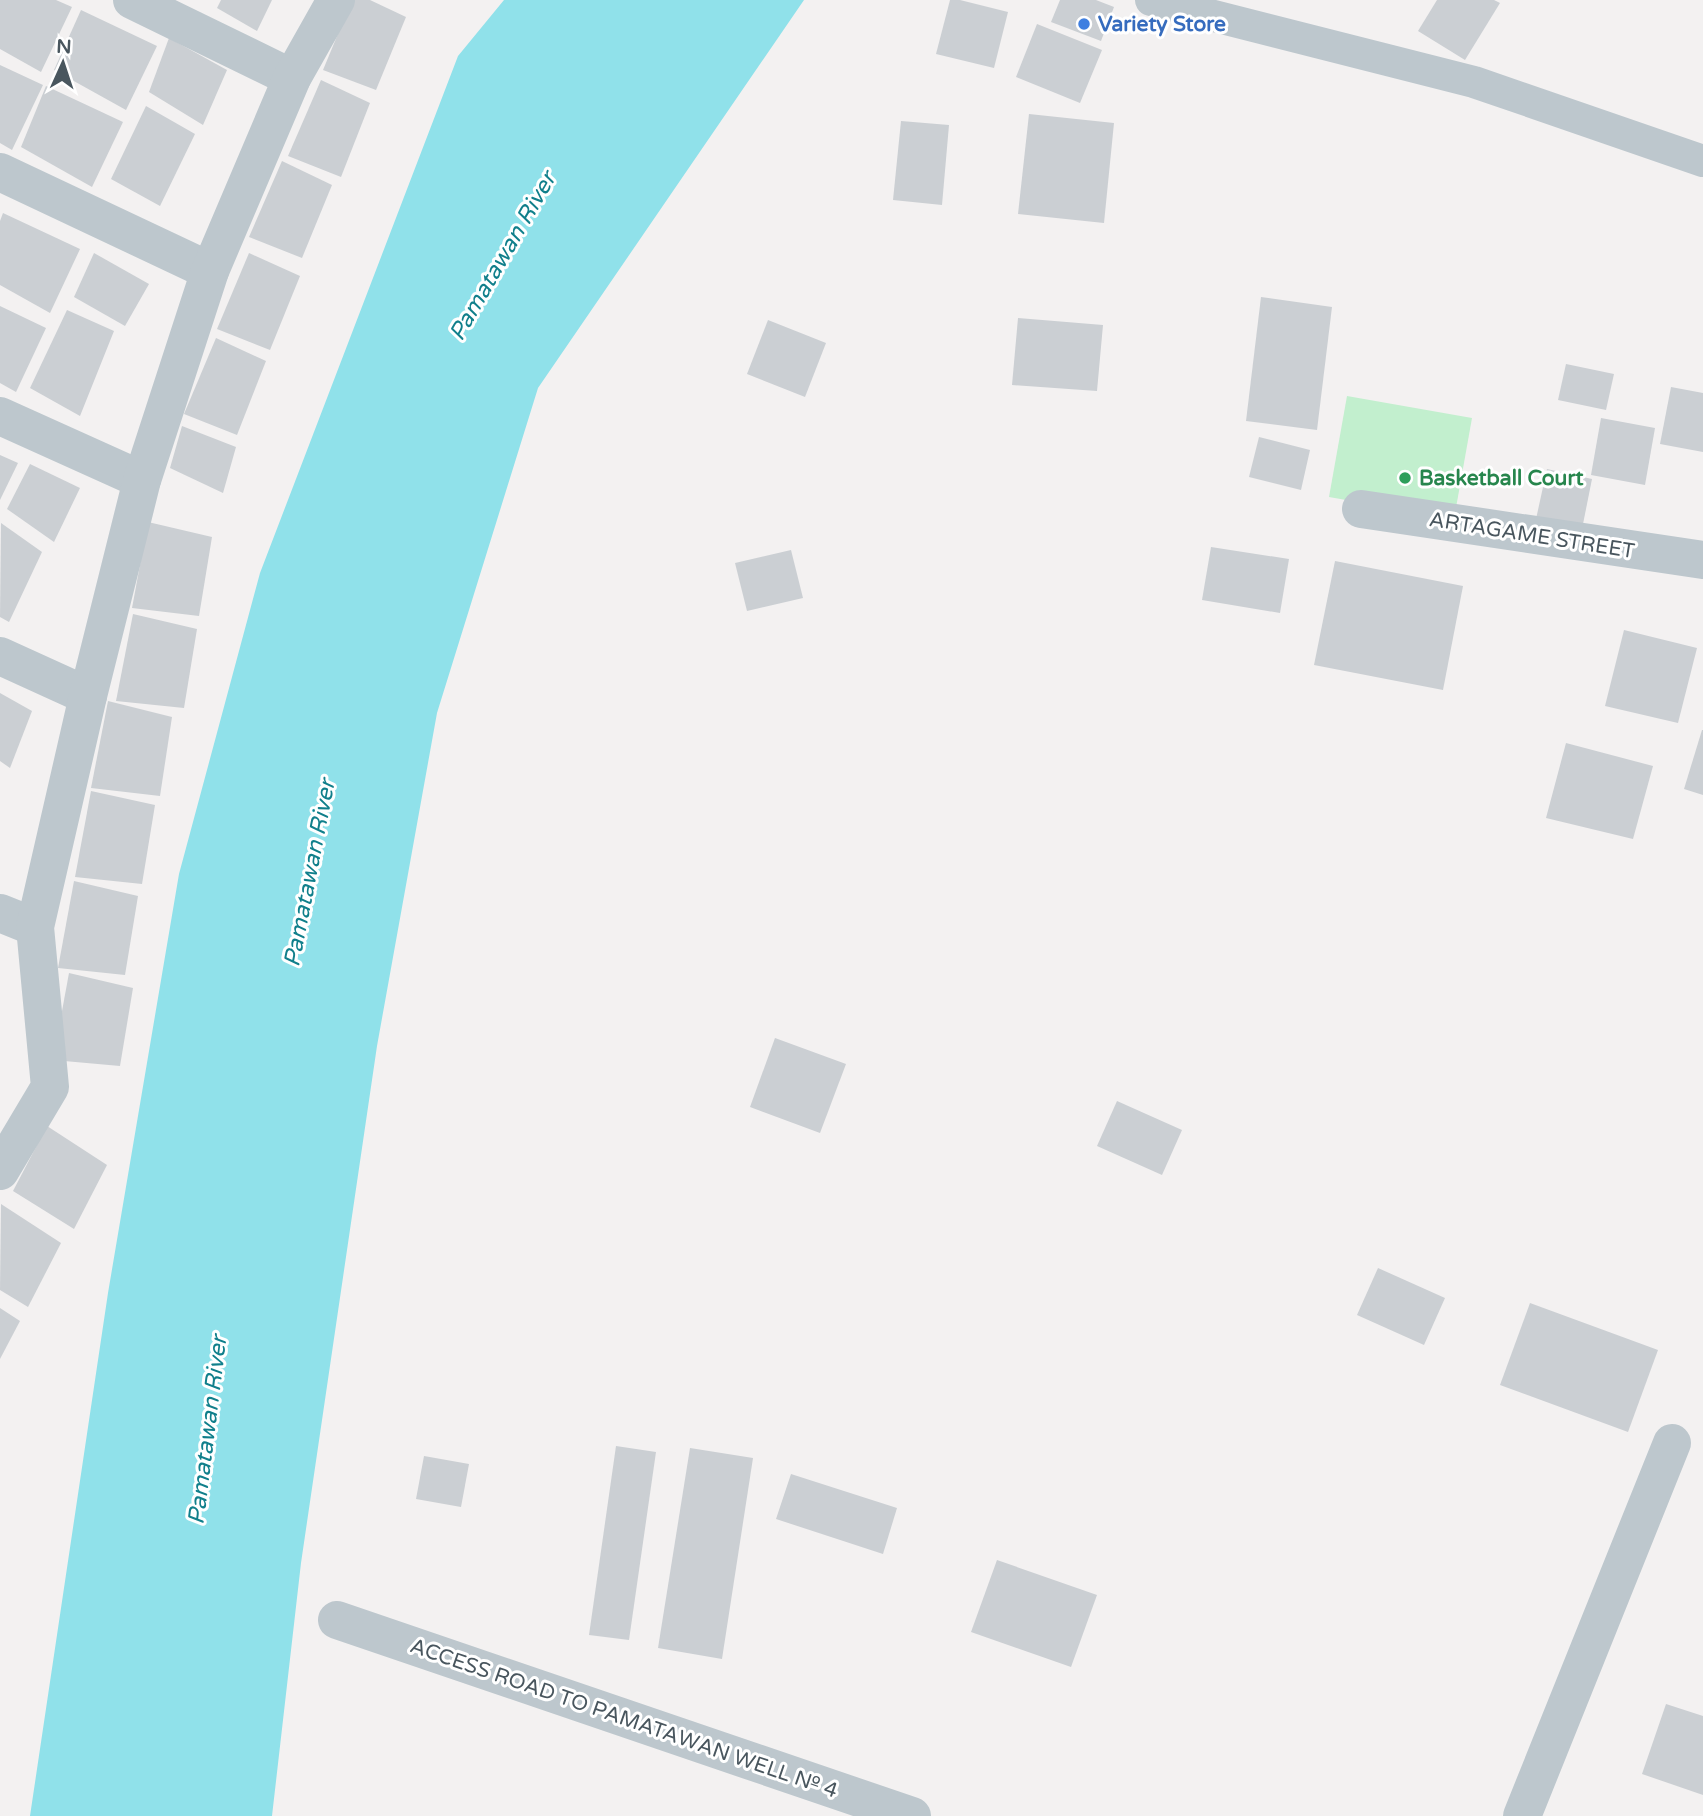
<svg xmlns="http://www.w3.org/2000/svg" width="1703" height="1816" font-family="'Varela Round',sans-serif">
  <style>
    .green { fill: #c2efce }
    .water { fill: #90e1ea }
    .building { fill: #cbcfd3 }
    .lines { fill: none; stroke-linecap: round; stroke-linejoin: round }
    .service { stroke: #bdc7cd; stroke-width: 32 }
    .minor { stroke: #bdc7cd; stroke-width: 38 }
    .shop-dot { fill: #3f7fe0; stroke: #fff; stroke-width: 2.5 }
    .leisure-dot { fill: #2e9e5b; stroke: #fff; stroke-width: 2.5 }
    .labels { text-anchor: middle; stroke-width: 6; stroke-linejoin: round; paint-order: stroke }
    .shop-label { font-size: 21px; font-weight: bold; fill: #366cbe; stroke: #fff; text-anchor: start }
    .leisure-label { font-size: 21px; font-weight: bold; fill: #27864d; stroke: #fff; text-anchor: start }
    .street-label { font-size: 21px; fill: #49565e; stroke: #fff }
    .water-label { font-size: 23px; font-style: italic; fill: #107f8b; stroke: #fff }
  </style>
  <rect width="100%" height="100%" fill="#f3f1f1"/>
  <path class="green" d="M1347,396l125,22 -18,101 -125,-22z"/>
  <path class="water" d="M504,0h300l-266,388 -101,325 -60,333 -76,517 -29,253h-242l78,-523 71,-419 81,-301 198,-517z"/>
  <g class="building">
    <path d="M0,0h56l16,7 -31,65 -41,-23z"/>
    <path d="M221,0h51l-15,31 -40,-23z"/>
    <path d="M352,0h18l36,17 -30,73 -53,-20z"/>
    <path d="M950,0h10l48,12 -14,56 -58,-14z"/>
    <path d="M1060,0h36l18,7 -13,34 -50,-19z"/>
    <path d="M1437,0h57l6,3 -35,57 -47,-29z"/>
    <path d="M81,10l76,36 -31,64 -72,-40z"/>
    <path d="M1037,24l65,26 -22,53 -64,-26z"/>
    <path d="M169,38l58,32 -24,55 -54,-33z"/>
    <path d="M0,65l43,20 -31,65 -12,-7z"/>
    <path d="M321,80l49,23 -29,74 -53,-21z"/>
    <path d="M46,86l77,36 -31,65 -71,-40z"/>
    <path d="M146,106l49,28 -35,72 -49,-27z"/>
    <path d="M1029,114l85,9 -10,100 -86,-9z"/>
    <path d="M901,121l48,4 -7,80 -49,-5z"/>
    <path d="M282,161l50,24 -30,73 -53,-21z"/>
    <path d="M3,213l77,36 -30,64 -50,-28v-64z"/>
    <path d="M94,253l55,31 -24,42 -51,-29z"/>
    <path d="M249,253l51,23 -30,74 -53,-21z"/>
    <path d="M1261,297l71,10 -15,123 -71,-9z"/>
    <path d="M0,306l46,22 -30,64 -16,-9z"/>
    <path d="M67,310l47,21 -34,85 -50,-28z"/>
    <path d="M1018,318l85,7 -6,66 -85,-6z"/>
    <path d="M768,320l58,23 -21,54 -58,-23z"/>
    <path d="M216,338l50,23 -29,74 -53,-21z"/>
    <path d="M1566,364l48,10 -8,36 -48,-10z"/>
    <path d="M1671,387l32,6v59l-43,-8z"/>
    <path d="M1601,418l54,10 -10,57 -54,-10z"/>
    <path d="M182,426l54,21 -13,46 -53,-25z"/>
    <path d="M1259,437l51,13 -9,40 -52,-13z"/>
    <path d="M0,455l18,8 -18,37z"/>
    <path d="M30,464l50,24 -26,54 -47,-33z"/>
    <path d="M1547,469l45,10 -10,50 -46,-10z"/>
    <path d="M148,522l64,15 -13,79 -67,-8z"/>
    <path d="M1,523l41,29 -33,70 -9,-5z"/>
    <path d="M1211,547l78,12 -9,54 -78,-13z"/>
    <path d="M791,550l12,48 -56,13 -12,-48z"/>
    <path d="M1335,561l128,25 -20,104 -129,-25z"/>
    <path d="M133,614l64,15 -13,79 -68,-7z"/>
    <path d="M1624,630l73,18 -19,75 -73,-17z"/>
    <path d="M0,693l32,18 -22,57 -10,-7z"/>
    <path d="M108,701l64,16 -12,79 -69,-8z"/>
    <path d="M1702,730h1v65l-19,-6z"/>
    <path d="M1566,743l87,23 -20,73 -87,-21z"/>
    <path d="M91,791l64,14 -13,79 -67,-7z"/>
    <path d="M74,881l64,15 -13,79 -67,-7z"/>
    <path d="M69,973l64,15 -13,78 -67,-6z"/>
    <path d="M775,1038l71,26 -26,69 -70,-26z"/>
    <path d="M1117,1101l65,29 -20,45 -65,-29z"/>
    <path d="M47,1126l60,39 -33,64 -61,-38z"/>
    <path d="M1,1204l60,39 -33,64 -28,-17z"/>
    <path d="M1378,1268l67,30 -21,47 -67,-30z"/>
    <path d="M1530,1303l128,47 -30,82 -128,-47z"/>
    <path d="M0,1308l20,13 -20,38z"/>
    <path d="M616,1446l40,6 -27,188 -40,-5z"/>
    <path d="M690,1448l63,10 -31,201 -64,-11z"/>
    <path d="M424,1456l45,8 -8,43 -45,-8z"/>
    <path d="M791,1474l106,34 -14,46 -107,-35z"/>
    <path d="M997,1560l100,35 -26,72 -100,-35z"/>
    <path d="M1666,1704l37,12v79l-61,-21z"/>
  </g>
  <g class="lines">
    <path class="service" d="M1151,0l323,82 229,79"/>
    <g class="minor">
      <path d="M132,0l160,78"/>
      <path d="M0,172l210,99"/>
      <path d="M0,416l142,64"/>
      <path d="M1361,509l342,51"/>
      <path d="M0,656l88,40"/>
      <path d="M0,913l35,14"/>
      <path d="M0,1171l50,-84 -15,-160 53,-231 54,-216 68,-209 82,-193 44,-78"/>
      <path d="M337,1620l575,196"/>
      <path d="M1522,1816l150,-373"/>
    </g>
  </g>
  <circle class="shop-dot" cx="1084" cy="24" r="7"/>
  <circle class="leisure-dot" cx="1405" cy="478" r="7"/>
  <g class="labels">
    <g class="shop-label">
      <text x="1098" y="31">Variety Store</text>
    </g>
    <g class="leisure-label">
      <text x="1419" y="485">Basketball Court</text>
    </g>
    <g class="street-label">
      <text transform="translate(1532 535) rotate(9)" y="7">ARTAGAME STREET</text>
      <text transform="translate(624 1718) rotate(19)" y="7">ACCESS ROAD TO PAMATAWAN WELL № 4</text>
    </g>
    <g class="water-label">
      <text transform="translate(502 256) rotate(-60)" y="8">Pamatawan River</text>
      <text transform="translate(309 873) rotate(-79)" y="8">Pamatawan River</text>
      <text transform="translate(207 1430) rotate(-83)" y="8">Pamatawan River</text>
    </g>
  </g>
  <g transform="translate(63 63) rotate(3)" stroke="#ffffff" stroke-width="5" paint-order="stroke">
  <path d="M0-5L12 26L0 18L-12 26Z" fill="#49565e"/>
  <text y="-10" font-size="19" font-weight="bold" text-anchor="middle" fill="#49565e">N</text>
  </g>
</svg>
